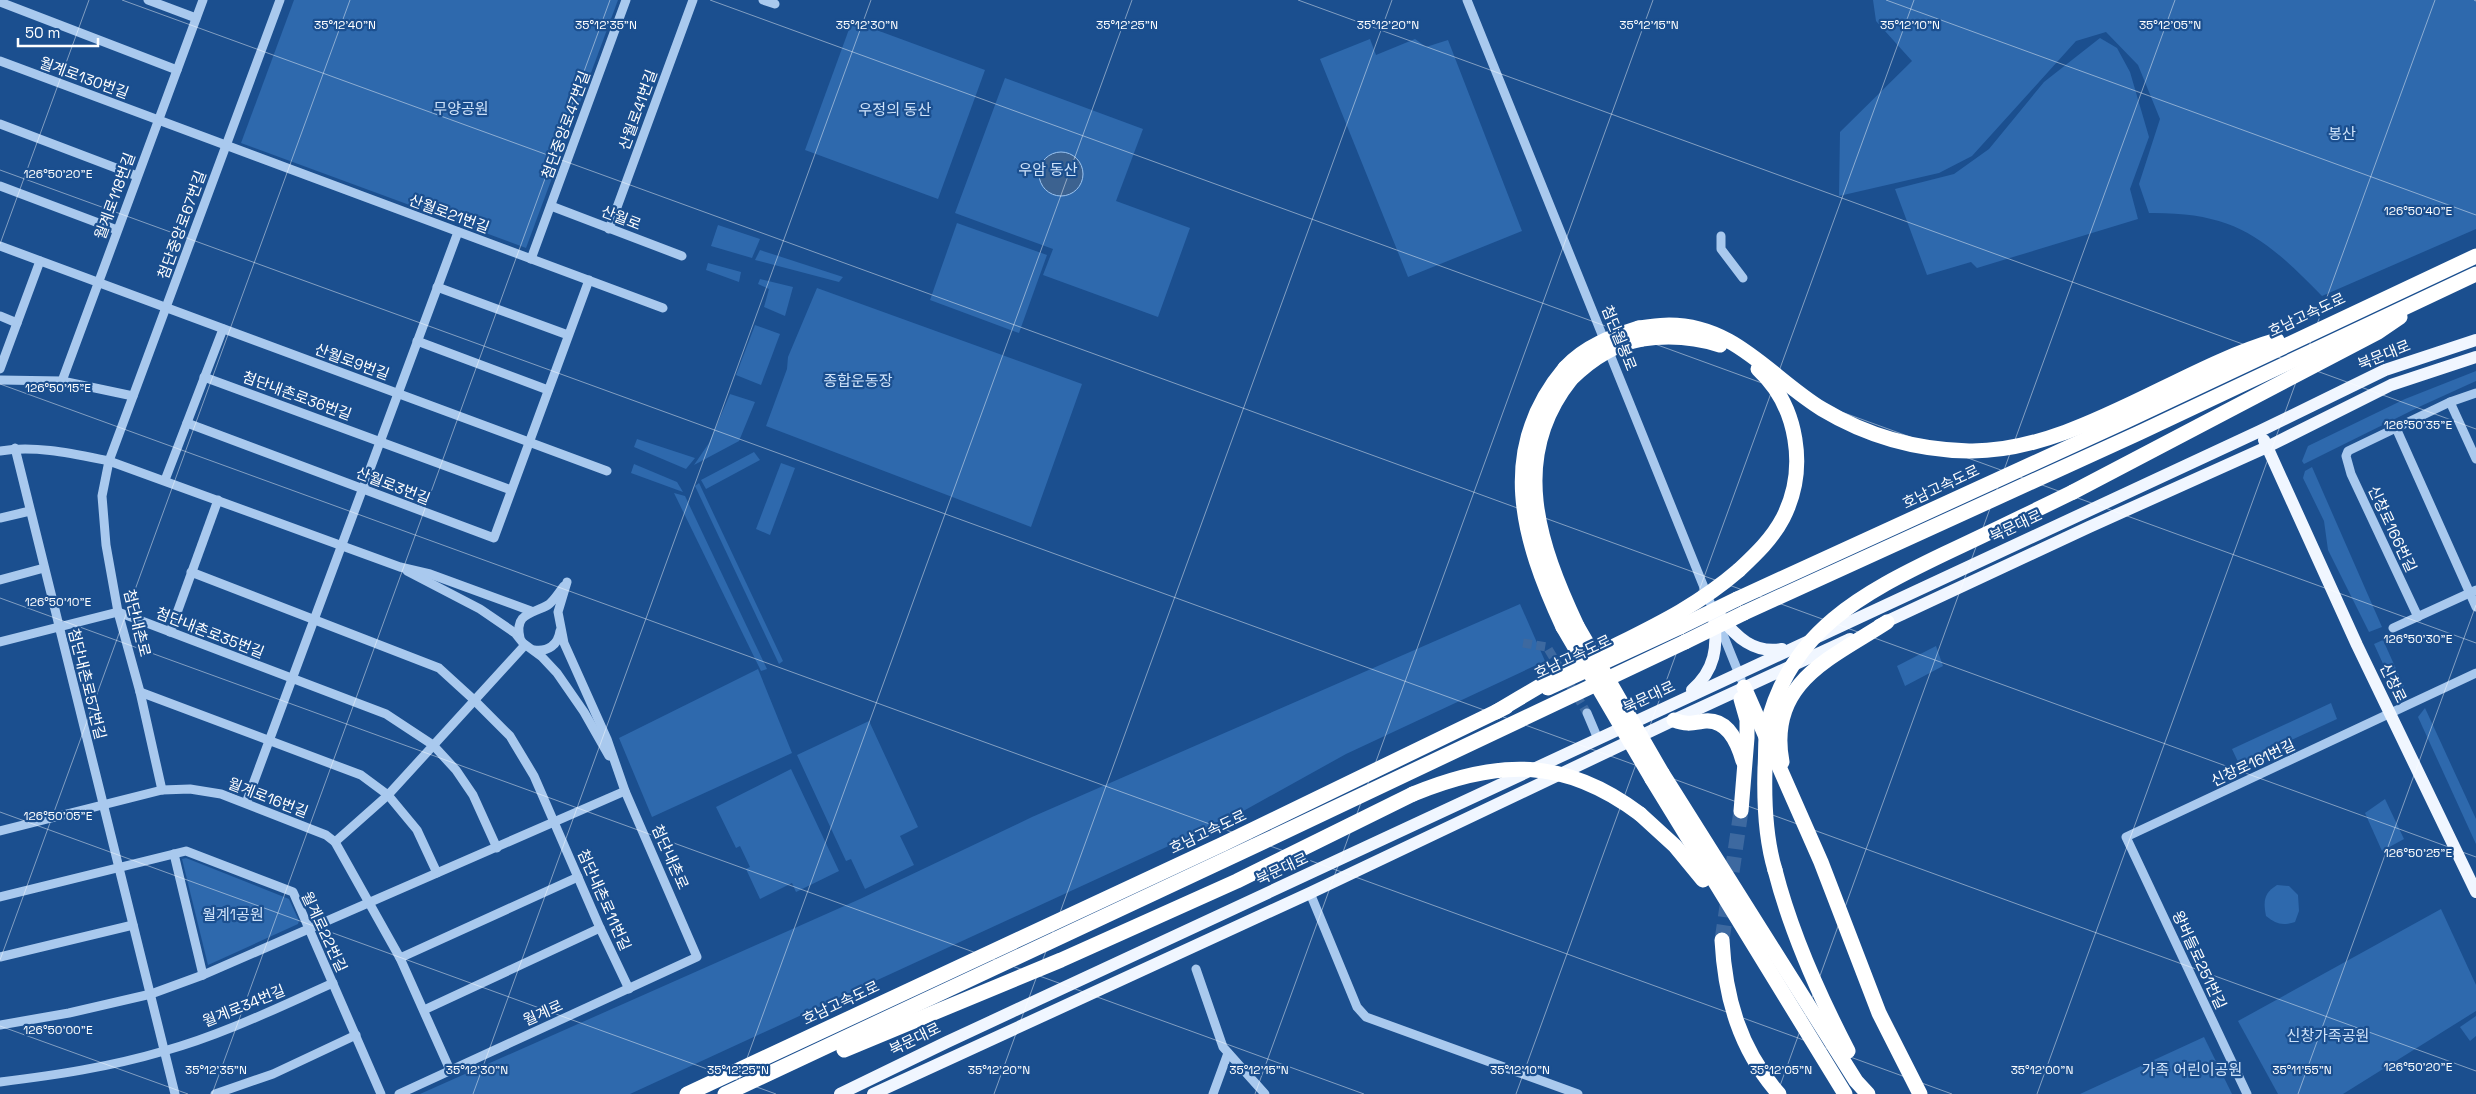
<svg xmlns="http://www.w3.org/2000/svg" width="2476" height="1094" font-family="'Space Grotesk','Noto Sans KR',sans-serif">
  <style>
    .green { fill: #2e69ad }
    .water { fill: #3c6290; stroke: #9cc4f0 }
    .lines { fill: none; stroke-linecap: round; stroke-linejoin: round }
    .minor-tunnel { stroke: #3d69a0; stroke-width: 9; stroke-dasharray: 9 4.5; stroke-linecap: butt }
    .highway-tunnel { stroke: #3d69a0; stroke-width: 15; stroke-dasharray: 15 8; stroke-linecap: butt }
    .minor { stroke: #a9c9ee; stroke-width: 9 }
    .major { stroke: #f0f6ff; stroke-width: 12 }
    .highway { stroke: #fff; stroke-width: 15 }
    .highway-bridge { stroke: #fff; stroke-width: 15 }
    .ticks { fill: none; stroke: #fff; stroke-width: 1; stroke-opacity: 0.45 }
    .labels { text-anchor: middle; stroke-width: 4.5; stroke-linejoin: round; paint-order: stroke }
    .street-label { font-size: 15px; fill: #fff; stroke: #1b4f8f }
    .park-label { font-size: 15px; fill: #cfe3fa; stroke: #1b4f8f }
    .ticks-label { font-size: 12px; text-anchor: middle; fill: #fff; stroke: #1b4f8f; stroke-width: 4.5; stroke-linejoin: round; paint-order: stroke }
  </style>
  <rect width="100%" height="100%" fill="#1b4f8f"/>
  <g class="green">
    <path d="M294,0h324l-92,248 -285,-105z"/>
    <path d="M1873,0h603v229l-154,67c-57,-58 -87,-84 -173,-83l-10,-29 21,-65 -22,-54 -32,-33 -30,9 -104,115 -33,17 -100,23 1,-64 72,-71 -36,-40z"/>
    <path d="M852,21l133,49 -47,129 -133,-49z"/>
    <path d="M2100,38l17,10 13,24 19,65 -19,52 8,30 -161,49 -6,-6 -44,13 -32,-86 59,-15 35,-25 55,-67z"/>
    <path d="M1370,39l6,16 39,-16 11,8 22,-7 74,191 -114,46 -88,-218z"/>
    <path d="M1005,78l138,51 -27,72 74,27 -32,89 -115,-42 10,-26 -98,-36z"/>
    <path d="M957,223l90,32 -28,78 -89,-33z"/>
    <path d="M718,225l42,14 -8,19 -41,-12z"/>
    <path d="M760,250l83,27 -4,5 -84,-22z"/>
    <path d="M708,263l33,9 -2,10 -33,-12z"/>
    <path d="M760,279l33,8 -8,29 -21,-9 5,-18 -11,-5z"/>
    <path d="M817,288l265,96 -51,143 -265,-101 21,-57 1,-12z"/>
    <path d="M755,325l25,9 -19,51 -25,-10z"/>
    <path d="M2476,371v10l-55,25 -117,58 -2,-3 6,-15 97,-47z"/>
    <path d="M730,394l25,8 -16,39 -45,24 15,-22z"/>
    <path d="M637,439l58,19 -9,11 -52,-22z"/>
    <path d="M754,452l6,8 -54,29 -5,-9z"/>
    <path d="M781,463l14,5 -25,67 -14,-6z"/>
    <path d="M634,464l43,18 6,10 -52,-19z"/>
    <path d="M2312,467l70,160 -13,5 -41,-82 -4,-29 -21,-43 2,-7z"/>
    <path d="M699,483l84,178 -4,3 -84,-178z"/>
    <path d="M674,493l11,3 82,173 -6,2z"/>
    <path d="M1520,604l25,57 -199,93 -108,60 -608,280h-210l440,-195 172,-82z"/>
    <path d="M2383,640l23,51 -12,-3 -20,-44z"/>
    <path d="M1936,646l7,20 -38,20 -8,-20z"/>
    <path d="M758,669l34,84 -140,64 -33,-79z"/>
    <path d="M2331,703l6,16 -98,45 -7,-15z"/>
    <path d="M2425,708l51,111v25l-58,-127z"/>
    <path d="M869,721l49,106 -18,9 14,29 -49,24 -14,-30 -5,2 -49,-106z"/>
    <path d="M791,769l48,102 -43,21 -4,-9 -32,16 -14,-30 4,-2 -10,-21 -4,2 -20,-41z"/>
    <path d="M2385,799l19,40 -22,12 -17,-38z"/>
    <path d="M186,858l103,41 10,22 -1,3 -90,41 -26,-106z"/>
    <path d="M2277,885l12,1 9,9 1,16 -4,11c-13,4 -19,2 -29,-6 -3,-15 -2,-23 11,-31z"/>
    <path d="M2441,909l35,76v26l-133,83h-65l-40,-73z"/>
    <path d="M2476,1016v20l-6,5 -10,-14z"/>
    <path d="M2204,1037l28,57h-152z"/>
  </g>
  <circle class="water" cx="1061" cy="174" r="22"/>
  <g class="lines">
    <path class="minor-tunnel" d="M1523,643l24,4 40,66"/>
    <path class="highway-tunnel" d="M1722,940l19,-129"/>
    <g class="minor">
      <path d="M148,0l48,18"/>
      <path d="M763,0l12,4"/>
      <path d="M1467,0l274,679"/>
      <path d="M0,2l177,68"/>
      <path d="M0,61l663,247"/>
      <path d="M0,124l137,52"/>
      <path d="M0,186l117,44"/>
      <path d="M551,206l131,50"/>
      <path d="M609,229l84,-229"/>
      <path d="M1721,236v13l22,29"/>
      <path d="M0,246l607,225"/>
      <path d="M531,259l95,-259"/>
      <path d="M437,287l131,48"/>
      <path d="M0,316l17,7"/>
      <path d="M417,341l131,49"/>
      <path d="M0,369l40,-108"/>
      <path d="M204,377l307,113"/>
      <path d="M0,380l62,1 71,15"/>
      <path d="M62,381l141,-381"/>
      <path d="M2450,402l26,57"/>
      <path d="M187,423l307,115 95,-258"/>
      <path d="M2396,428l80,179"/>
      <path d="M15,448l160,646"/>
      <path d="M0,451c36,-6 74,3 109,10l291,106 30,7 101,37"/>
      <path d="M165,480l58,-151"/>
      <path d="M0,518l30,-7"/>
      <path d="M407,571l73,38 35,24 8,10 19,14 15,16 27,39 25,44"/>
      <path d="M191,572l248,96 34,31 37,37 24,40 66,152 29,61"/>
      <path d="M0,580l44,-12"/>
      <path d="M2418,617l-67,-143 -5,-18 2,-5 102,-49 26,-9"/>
      <path d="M2393,628l83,-38"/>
      <path d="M170,632l48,-132"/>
      <path d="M520,638c-6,-25 12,-24 28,-33 6,-4 11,-13 16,-19"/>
      <path d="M0,642l118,-30 268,102 47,31 23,25 17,25 24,53"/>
      <path d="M534,650c14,2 24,-5 26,-19"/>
      <path d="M140,692l221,83 27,20 29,35 20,43"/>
      <path d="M1587,713l11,26"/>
      <path d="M162,790l-22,-98 -22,-80 -12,-67 -4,-49 7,-35 171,-461"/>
      <path d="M246,803l212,-571"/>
      <path d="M0,831l162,-41 28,-1 31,5 105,41 9,7 65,116 50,112"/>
      <path d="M335,842l53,-47 137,-150"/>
      <path d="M174,854l29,121"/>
      <path d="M1310,893l47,114 9,10 212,77"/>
      <path d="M0,897l186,-46 107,41 88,202"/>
      <path d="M0,957l133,-32"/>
      <path d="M400,958l178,-81"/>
      <path d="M1196,969l27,78 42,47"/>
      <path d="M424,1010l176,-82"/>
      <path d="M0,1025l69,-12 82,-19 52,-19 422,-184"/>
      <path d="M0,1082c56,-7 110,-15 164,-31 58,-16 113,-43 169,-68"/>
      <path d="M215,1094l58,-20 83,-39"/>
      <path d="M399,1094l298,-137 -72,-166 -18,-52 -43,-96 -6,-31 9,-30"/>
      <path d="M1213,1094l15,-41"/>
      <path d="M2247,1094l-121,-257 350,-164"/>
    </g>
    <g class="major">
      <path d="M2264,440l93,205 119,247"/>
      <path d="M1720,616c16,21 34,38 62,33"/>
      <path d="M1879,625l210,-98 178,-80 124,-62 85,-28"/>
      <path d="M1692,690c23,-20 26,-43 22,-72"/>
      <path d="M840,1094l107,-52 1313,-611 125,-61 91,-30"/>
      <path d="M873,1094l437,-201 364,-173 176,-81"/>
    </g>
    <g class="highway">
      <path d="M1639,328c10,-1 20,-3 30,-3 66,0 101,52 153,84 45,27 94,41 147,42 103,2 210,-83 308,-111"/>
      <path d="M1642,339c27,-4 53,-2 78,6"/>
      <path d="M1571,379c-63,79 -32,166 6,247"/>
      <path d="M2073,492l305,-160 22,-15"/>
      <path d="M1739,570c17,-16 33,-31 44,-52 25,-49 15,-112 -25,-149"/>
      <path d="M1737,599l389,-178 350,-165"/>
      <path d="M1744,613l395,-180 337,-159"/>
      <path d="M1563,627c-41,-88 -67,-177 2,-259"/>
      <path d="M1744,687l77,175 58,151 41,81"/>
      <path d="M1548,688l132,-61"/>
      <path d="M1674,720c13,5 18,3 31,1 23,-2 33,22 38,40"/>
      <path d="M1782,762c-15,-80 50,-104 105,-140"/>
      <path d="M1662,773l194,308 12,13"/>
      <path d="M1652,779l193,315"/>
      <path d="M1741,811l6,-73v-18l-6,-21"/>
      <path d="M1640,814l35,32 28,34"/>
      <path d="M1775,870c16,63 43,123 73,181"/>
      <path d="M1722,940c3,58 18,110 57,154"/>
      <path d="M844,1050l217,-90 176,-79 176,-87"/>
      <path d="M687,1094l536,-250 283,-137"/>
      <path d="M725,1094c320,-149 641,-300 960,-452"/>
    </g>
    <g class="highway-bridge">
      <path d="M1565,368c20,-22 46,-31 74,-40"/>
      <path d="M1571,379c20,-20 43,-35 71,-40"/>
      <path d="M1577,626l85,147"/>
      <path d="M1563,627l89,152"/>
      <path d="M1680,627l57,-28"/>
      <path d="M1685,642l59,-29"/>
      <path d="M1496,712c24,-14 48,-29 72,-42 60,-33 118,-54 171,-100"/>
      <path d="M1413,794c85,-35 151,-37 227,20"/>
      <path d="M1775,870c-10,-33 -11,-68 -10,-102 1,-13 0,-28 2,-41 22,-96 96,-134 177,-173 43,-20 86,-41 129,-62"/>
    </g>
  </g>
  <path class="ticks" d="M122,0l2354,857M710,0l1766,643M1298,0l1178,429M1886,0l590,215M2474,0l2,1M0,170l2476,901M0,244l89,-244M0,384l1952,710M0,598l1364,496M0,812l776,282M0,960l350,-960M0,1026l188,68M212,1094l398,-1094M473,1094l398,-1094M734,1094l398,-1094M994,1094l398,-1094M1255,1094l398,-1094M1516,1094l398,-1094M1777,1094l398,-1094M2037,1094l398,-1094M2298,1094l178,-489"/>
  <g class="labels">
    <g class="street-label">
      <text transform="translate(84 78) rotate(20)" y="5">월계로130번길</text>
      <text transform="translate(638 110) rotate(-70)" y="5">산월로41번길</text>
      <text transform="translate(566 125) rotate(-70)" y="5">첨단중앙로47번길</text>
      <text transform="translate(115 196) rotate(-70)" y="5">월계로118번길</text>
      <text transform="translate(449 214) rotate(20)" y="5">산월로21번길</text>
      <text transform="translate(621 218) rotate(21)" y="5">산월로</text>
      <text transform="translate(182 225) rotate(-70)" y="5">첨단중앙로67번길</text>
      <text transform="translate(2307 315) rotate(-25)" y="5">호남고속도로</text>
      <text transform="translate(1619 338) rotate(68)" y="5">첨단월봉로</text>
      <text transform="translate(2384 355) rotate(-22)" y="5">북문대로</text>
      <text transform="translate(352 362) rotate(20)" y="5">산월로9번길</text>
      <text transform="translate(297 396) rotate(20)" y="5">첨단내촌로36번길</text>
      <text transform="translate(393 486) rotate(21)" y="5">산월로3번길</text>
      <text transform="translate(1941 487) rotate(-25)" y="5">호남고속도로</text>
      <text transform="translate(2016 526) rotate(-25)" y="5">북문대로</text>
      <text transform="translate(2392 529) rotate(65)" y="5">신창로166번길</text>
      <text transform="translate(137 623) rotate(76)" y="5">첨단내촌로</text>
      <text transform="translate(210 633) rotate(21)" y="5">첨단내촌로35번길</text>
      <text transform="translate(1573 657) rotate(-25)" y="5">호남고속도로</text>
      <text transform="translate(2393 683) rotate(64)" y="5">신창로</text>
      <text transform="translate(87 684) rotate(76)" y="5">첨단내촌로57번길</text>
      <text transform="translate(1649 697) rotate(-25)" y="5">북문대로</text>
      <text transform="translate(2253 763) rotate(-25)" y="5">신창로161번길</text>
      <text transform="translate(268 798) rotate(21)" y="5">월계로16번길</text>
      <text transform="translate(1208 832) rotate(-25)" y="5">호남고속도로</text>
      <text transform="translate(670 857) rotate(66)" y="5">첨단내촌로</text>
      <text transform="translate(1282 869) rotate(-25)" y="5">북문대로</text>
      <text transform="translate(604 900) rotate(66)" y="5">첨단내촌로11번길</text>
      <text transform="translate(324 932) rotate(65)" y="5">월계로22번길</text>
      <text transform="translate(2199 960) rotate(65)" y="5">왕버들로251번길</text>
      <text transform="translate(841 1003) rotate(-25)" y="5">호남고속도로</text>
      <text transform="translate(244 1006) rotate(-22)" y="5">월계로34번길</text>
      <text transform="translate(543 1013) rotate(-24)" y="5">월계로</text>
      <text transform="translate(915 1039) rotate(-26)" y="5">북문대로</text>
    </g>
    <g class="park-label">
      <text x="461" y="114">무양공원</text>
      <text x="895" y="115">우정의 동산</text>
      <text x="2342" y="139">봉산</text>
      <text x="1048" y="175">우암 동산</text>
      <text x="858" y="386">종합운동장</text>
      <text x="233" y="920">월계1공원</text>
      <text x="2328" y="1041">신창가족공원</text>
      <text x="2192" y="1075">가족 어린이공원</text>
    </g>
  </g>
  <g class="ticks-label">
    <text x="345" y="29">35°12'40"N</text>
    <text x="606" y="29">35°12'35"N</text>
    <text x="867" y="29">35°12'30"N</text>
    <text x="1127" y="29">35°12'25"N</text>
    <text x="1388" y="29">35°12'20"N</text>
    <text x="1649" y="29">35°12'15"N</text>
    <text x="1910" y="29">35°12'10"N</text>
    <text x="2170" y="29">35°12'05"N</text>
    <text x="58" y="178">126°50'20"E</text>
    <text x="2418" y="215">126°50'40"E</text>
    <text x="58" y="392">126°50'15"E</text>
    <text x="2418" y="429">126°50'35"E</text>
    <text x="58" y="606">126°50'10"E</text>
    <text x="2418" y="643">126°50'30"E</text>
    <text x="58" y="820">126°50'05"E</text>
    <text x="2418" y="857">126°50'25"E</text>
    <text x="58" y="1034">126°50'00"E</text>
    <text x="2418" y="1071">126°50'20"E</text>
    <text x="216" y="1074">35°12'35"N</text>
    <text x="477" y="1074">35°12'30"N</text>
    <text x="738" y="1074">35°12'25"N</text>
    <text x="999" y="1074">35°12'20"N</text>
    <text x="1259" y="1074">35°12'15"N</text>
    <text x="1520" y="1074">35°12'10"N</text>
    <text x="1781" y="1074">35°12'05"N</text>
    <text x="2042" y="1074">35°12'00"N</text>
    <text x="2302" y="1074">35°11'55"N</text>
  </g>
  <path d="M18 38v8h80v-8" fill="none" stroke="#ffffff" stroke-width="2.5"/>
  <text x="25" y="38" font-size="15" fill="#ffffff" stroke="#1b4f8f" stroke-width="4" paint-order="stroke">50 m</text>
</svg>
